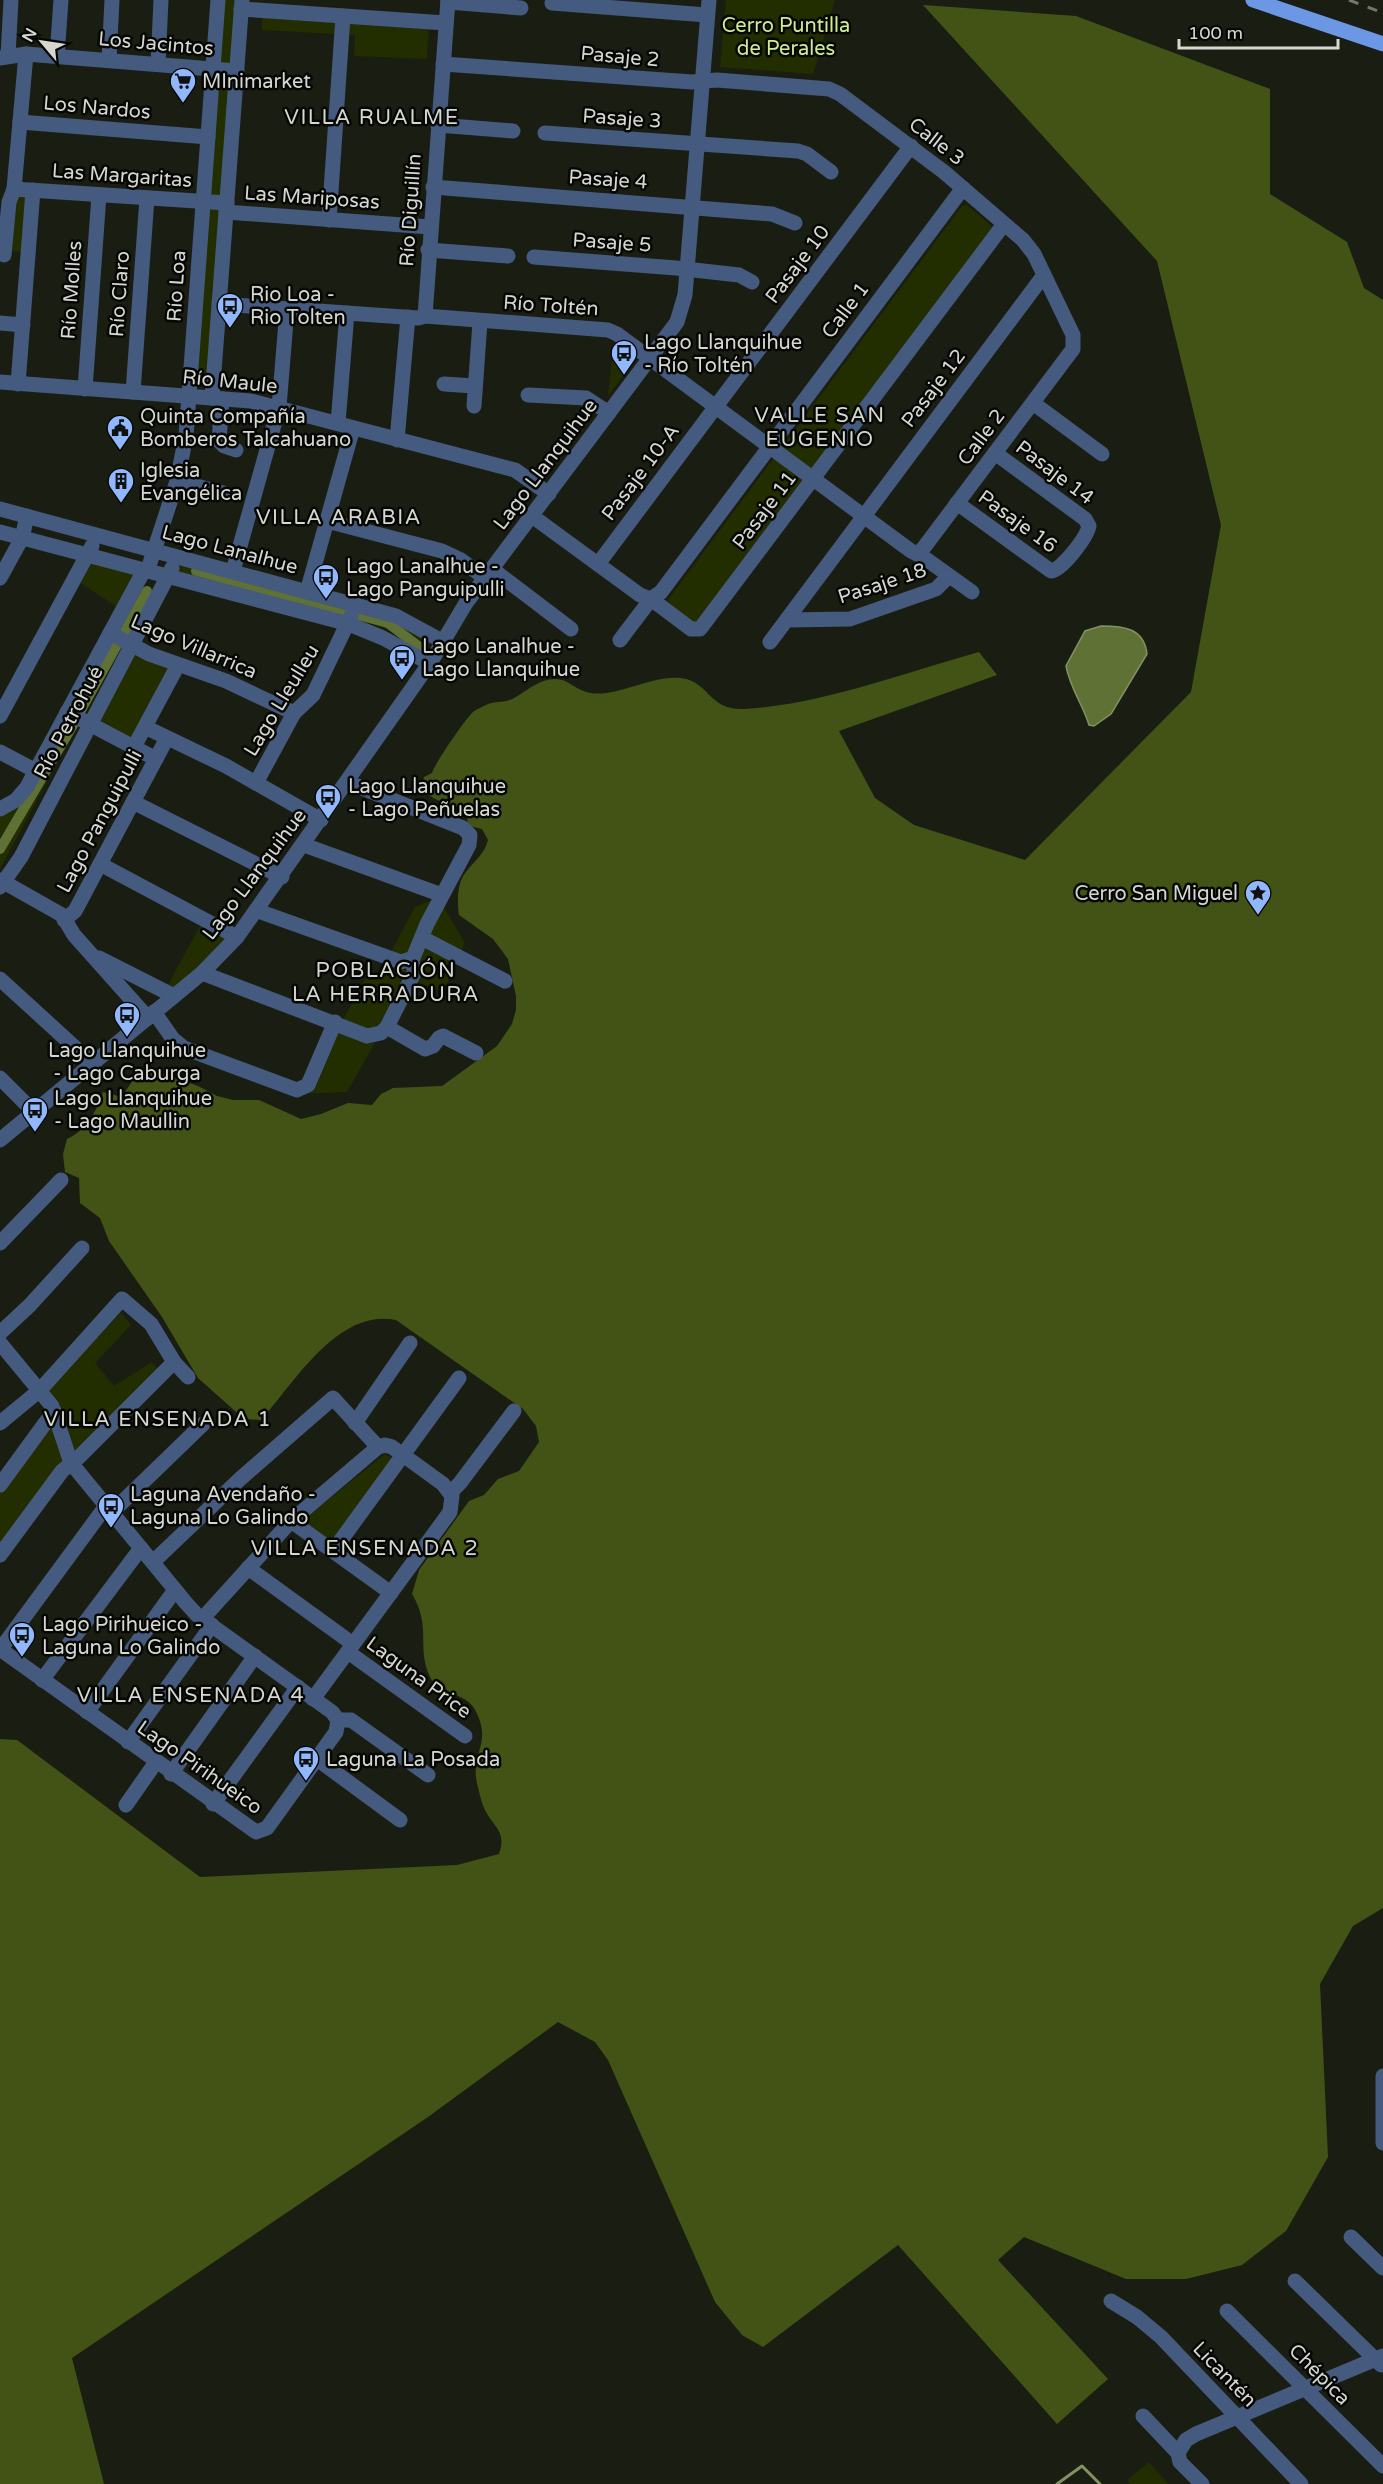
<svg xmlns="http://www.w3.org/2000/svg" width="1383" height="2484" font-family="'Varela Round',sans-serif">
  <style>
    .green { fill: #222d00 }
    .forest { fill: #425315 }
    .water { fill: #5f7135; stroke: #829064; stroke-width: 1.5 }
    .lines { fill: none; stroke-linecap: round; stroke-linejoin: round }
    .stream { stroke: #829064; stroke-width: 3 }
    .canal { stroke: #5f7135; stroke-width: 10 }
    .minor { stroke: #455a7f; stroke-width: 15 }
    .major { stroke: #6c97e5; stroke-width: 15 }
    .rail { stroke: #73776d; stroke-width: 3; stroke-dasharray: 10 10; stroke-linecap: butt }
    .labels { text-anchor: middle; stroke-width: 5; stroke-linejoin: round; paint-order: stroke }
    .park-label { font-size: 20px; fill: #cfec93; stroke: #060704 }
    .street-label { font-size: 20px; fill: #d5d8d0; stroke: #060704 }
    .poi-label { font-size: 20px; fill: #d5d8d0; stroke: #060704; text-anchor: start }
    .neighbourhood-label { font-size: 21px; letter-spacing: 1.5px; fill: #d5d8d0; stroke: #060704 }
  </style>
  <rect width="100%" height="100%" fill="#1a1e12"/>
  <g class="green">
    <path d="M224,0h13l-31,384 -6,3 -4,-3z"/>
    <path d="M726,0h109l-22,74 -93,-7z"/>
    <path d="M262,17l167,8 -2,34 -73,-3 1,-21 -93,-5z"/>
    <path d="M18,195h9l-5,57 -12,-2 1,-47z"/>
    <path d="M967,205l28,24 -301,397 -30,-21 298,-399z"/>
    <path d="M614,344l19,12v6l-25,34z"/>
    <path d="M85,562l53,8 -18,39 -41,-27z"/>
    <path d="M181,565l212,55 39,20 -8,11 -37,-22 -49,-16 -160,-40z"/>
    <path d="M134,585l15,6 -149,278v-53l24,-16z"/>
    <path d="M136,653l30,13 4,7 -35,66 -37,-13 33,-71z"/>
    <path d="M438,898l27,45 -22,49 -22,-8 -31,48 -13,7 -30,53 -51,2 41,-63 33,-61 9,4 36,-67z"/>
    <path d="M200,926l28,14 -56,50 -5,-3z"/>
    <path d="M121,1313l10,12 -36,38 19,23 38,-24 5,7 -75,79 -82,96v-52l62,-81 -3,-9 -12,-14z"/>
    <path d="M385,1454l10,6 -65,84 -27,-19v-5z"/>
    <path d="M1149,2462l19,22h-38l-3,-4z"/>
  </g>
  <path class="forest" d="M923,5l153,11 194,73v105l77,48 17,46 19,12v1608l-30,18 -33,58 8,173 -42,74 -44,34 -56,14h-60l-102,-42 -26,23 110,119 -51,45 -159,-179 -135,102 -21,-12 -27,-33 -107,-242 -13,-18 -37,-20 -130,95 -356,241 32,126h-104v-745l17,1 183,137 257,-12 42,-11c8,-23 -5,-26 -14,-44 -4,-8 -6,-19 -8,-27 -7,-31 17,-40 -3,-75 -8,-14 -37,-16 -44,-31 -14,-30 2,-50 -18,-83l7,-24 50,-69 15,-6 14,-16 21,-8 20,-29 -3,-16 -13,-17 -127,-89c-58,-12 -101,62 -135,100l-17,-1 -46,-41 -36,-61 -53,-76 -9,-23 -20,-15 -1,-25 -14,-6 -2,-18 4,-15c20,-9 29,-27 36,-47l19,5 14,-22 23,-3 39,14 19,10 16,4h26l42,19 20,-5 27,-11 24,2 9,-11 12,-6 49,-2 55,-40 15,-22 4,-14v-14l-8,-37 -15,-20 -34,-24c-2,-13 -2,-33 7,-43 9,-12 18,-17 22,-32l-6,-11 -13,-3 -5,-17c-16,-6 -47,-10 -40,-32l8,-4c3,-10 32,-52 40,-60 4,-4 11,-6 16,-9 8,-3 18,-1 26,-6 13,-7 25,-19 41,-19 18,0 22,18 51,14 25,-3 55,-20 80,-14 24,6 24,32 59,30 79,-5 158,-36 234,-57l18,23 -158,56 36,67 39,27 111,35 166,-168 30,-167 -64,-264z"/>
  <path class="water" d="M1101,626c23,0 43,2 46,28l-36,60 -17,12 -5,-1c-6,-20 -19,-37 -23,-59l19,-35z"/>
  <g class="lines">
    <path class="stream" d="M1057,2484l25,-18 18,18"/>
    <g class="canal">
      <path d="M196,571l192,52 34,26"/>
      <path d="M124,633l23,-42"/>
      <path d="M81,710l36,-65"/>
      <path d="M0,849l73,-124"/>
    </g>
    <g class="minor">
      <path d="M448,2l73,6"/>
      <path d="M552,3l155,12"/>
      <path d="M241,9l205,14"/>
      <path d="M8,56l3,-56"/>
      <path d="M57,56l4,-56"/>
      <path d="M0,58l26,-4 211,17"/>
      <path d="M109,60l3,-60"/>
      <path d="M158,64l3,-64"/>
      <path d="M443,64l249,18 25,-2 112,9 11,5 104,78 79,68 11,14 39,81v14l-151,201 -6,3"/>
      <path d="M20,122l188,15"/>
      <path d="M438,125l75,6"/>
      <path d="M545,133l253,18 9,3 24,18"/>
      <path d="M433,187l339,27 23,9"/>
      <path d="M14,189l213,14"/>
      <path d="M226,212l204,15"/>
      <path d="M329,220l14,-204"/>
      <path d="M428,250l80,6"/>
      <path d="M4,255l5,-53 5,-13 12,-135"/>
      <path d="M534,257l142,11 63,7 13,7"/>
      <path d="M219,304l199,14 7,-2 183,14 9,4 294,217 15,8 46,33"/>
      <path d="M425,316l23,-316"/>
      <path d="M0,323l23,2"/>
      <path d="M0,382l251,19 264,69 34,24"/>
      <path d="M18,384l15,-194"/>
      <path d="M444,384l30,2"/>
      <path d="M85,389l14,-194"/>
      <path d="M133,392l14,-194"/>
      <path d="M528,395l58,3 23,15"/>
      <path d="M212,398l30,-398"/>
      <path d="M222,399l-3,42 5,5 12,4"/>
      <path d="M1033,403l69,51"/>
      <path d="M474,406l6,-84"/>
      <path d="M338,423l9,-110"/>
      <path d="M397,440l11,-123"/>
      <path d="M177,481l46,12"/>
      <path d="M957,503l94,68c11,-1 36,-34 38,-45l-4,-7 -90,-66"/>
      <path d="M0,509l396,107 48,26"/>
      <path d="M532,516l108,79 11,4 40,30h9l304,-405"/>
      <path d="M327,521l115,30 19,9 24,18"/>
      <path d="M0,532l349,92 34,14 46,25"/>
      <path d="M598,564l313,-418"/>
      <path d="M492,569l79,60"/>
      <path d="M233,571l46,-164 8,-98"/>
      <path d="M0,578l22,-40 5,-22"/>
      <path d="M307,592l46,-164"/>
      <path d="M787,620l63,-1 86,-30 13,-13"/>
      <path d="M110,633l39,21 77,27 68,32"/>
      <path d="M620,640l31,-41 10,-7 302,-404"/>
      <path d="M770,642l274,-367"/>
      <path d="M67,712l89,47"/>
      <path d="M0,716l92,-170"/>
      <path d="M145,727l81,39 95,54"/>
      <path d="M134,747l44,-82"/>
      <path d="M0,752l36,19"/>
      <path d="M256,783l38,-70 19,-18 38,-79"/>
      <path d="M133,802l149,75"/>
      <path d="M0,809l16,-9 11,-13 115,-213 6,-5 29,-88 9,-45 32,-436"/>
      <path d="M304,845l138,50"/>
      <path d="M100,864l137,73"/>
      <path d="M0,880l62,35 12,20 74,83"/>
      <path d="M0,887l21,-30 151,-289"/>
      <path d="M258,911l143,51 12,-4 14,-34 42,-79 1,-10 -7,-7 -116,-46"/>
      <path d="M64,920l11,-9 92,-173"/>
      <path d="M422,938l83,43"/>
      <path d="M99,958l75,38"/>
      <path d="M202,973l165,63 14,-3 6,-6 28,-56 -4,-11"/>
      <path d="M0,979l92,84"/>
      <path d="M154,1012l19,27 11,9 113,42 11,-5 27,-63"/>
      <path d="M387,1027l38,22 8,-3 6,-8 4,-2 33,17"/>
      <path d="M0,1078l34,34"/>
      <path d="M0,1140l202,-167 35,-36 195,-277 34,-57 211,-281 8,-27 24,-295"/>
      <path d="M0,1243l61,-63"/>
      <path d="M0,1333l30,-28 52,-57"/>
      <path d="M0,1343l52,63 19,57 115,140 11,12 135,97 6,8"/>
      <path d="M0,1423l40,-33 82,-91 29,25 23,38 14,15"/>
      <path d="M355,1423l55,-80"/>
      <path d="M0,1485l54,-74"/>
      <path d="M450,1493l10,-10 54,-72"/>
      <path d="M112,1512l91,-88"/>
      <path d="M291,1521l100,72"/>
      <path d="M333,1551l126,-173"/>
      <path d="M0,1555l62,-84 17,-14 95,-95"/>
      <path d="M153,1562l87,-83 93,-81 45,49"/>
      <path d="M248,1568l105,76"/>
      <path d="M203,1618l88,-97 87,-74 7,-2 7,2 51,37 9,12 -2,16 -137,187"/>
      <path d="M0,1649l256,183 11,-4 69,-96 2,-12"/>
      <path d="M0,1650l106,-144"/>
      <path d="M348,1652l117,84"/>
      <path d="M42,1680l99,-132"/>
      <path d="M87,1712l88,-122"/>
      <path d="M338,1720h13l77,55"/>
      <path d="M128,1742l84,-117"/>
      <path d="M317,1759l83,61"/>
      <path d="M171,1774l84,-118"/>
      <path d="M213,1804l85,-117"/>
      <path d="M126,1805l30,-43"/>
      <path d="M1383,2076v67"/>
      <path d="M1351,2237l32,31"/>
      <path d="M1295,2281l86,84"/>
      <path d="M1111,2301l26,16 24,20 140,147"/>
      <path d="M1227,2311l156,155"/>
      <path d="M1143,2416l35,37 2,9 22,22"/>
      <path d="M1178,2453l8,-13 10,-6 187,-78"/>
    </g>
    <path class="major" d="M1253,0l130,44"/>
    <path class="rail" d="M1349,0l34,13"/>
  </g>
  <defs>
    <g id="supermarket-pin" transform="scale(1.35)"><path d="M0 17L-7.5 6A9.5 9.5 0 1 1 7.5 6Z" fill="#91b8fd" stroke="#060704"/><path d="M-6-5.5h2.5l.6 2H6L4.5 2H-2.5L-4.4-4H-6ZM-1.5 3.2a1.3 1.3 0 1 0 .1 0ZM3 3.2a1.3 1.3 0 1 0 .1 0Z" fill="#111"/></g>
    <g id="bus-pin" transform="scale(1.35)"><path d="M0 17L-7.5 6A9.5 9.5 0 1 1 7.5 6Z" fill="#91b8fd" stroke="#060704"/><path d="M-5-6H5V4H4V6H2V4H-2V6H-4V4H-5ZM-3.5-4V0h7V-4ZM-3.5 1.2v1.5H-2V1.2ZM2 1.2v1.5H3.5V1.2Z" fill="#111"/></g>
    <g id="civic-pin" transform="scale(1.35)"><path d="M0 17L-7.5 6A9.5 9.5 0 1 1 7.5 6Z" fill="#91b8fd" stroke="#060704"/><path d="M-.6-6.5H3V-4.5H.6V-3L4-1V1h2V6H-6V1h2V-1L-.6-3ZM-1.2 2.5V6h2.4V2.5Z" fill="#111"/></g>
    <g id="building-pin" transform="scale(1.35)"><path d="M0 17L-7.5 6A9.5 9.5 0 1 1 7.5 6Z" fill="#91b8fd" stroke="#060704"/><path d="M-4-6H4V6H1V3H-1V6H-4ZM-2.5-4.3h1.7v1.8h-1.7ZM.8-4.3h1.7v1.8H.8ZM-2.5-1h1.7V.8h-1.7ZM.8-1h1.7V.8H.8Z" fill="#111"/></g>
    <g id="sight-pin" transform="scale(1.35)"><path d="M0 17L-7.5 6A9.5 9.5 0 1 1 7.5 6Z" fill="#91b8fd" stroke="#060704"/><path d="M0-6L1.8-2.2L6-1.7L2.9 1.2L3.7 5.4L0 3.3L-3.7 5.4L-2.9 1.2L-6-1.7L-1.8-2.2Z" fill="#111"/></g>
  </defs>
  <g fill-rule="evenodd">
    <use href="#supermarket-pin" x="183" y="81"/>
    <use href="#bus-pin" x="230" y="306"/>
    <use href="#bus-pin" x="624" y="353"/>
    <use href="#civic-pin" x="120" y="428"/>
    <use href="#building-pin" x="121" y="481"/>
    <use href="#bus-pin" x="326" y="577"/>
    <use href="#bus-pin" x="402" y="658"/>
    <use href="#bus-pin" x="328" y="797"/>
    <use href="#sight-pin" x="1258" y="893"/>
    <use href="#bus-pin" x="127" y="1015"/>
    <use href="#bus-pin" x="35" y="1110"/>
    <use href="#bus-pin" x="111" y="1506"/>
    <use href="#bus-pin" x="22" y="1635"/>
    <use href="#bus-pin" x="306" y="1759"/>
  </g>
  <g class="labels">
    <g class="park-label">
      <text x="786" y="32">Cerro Puntilla<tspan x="786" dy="23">de Perales</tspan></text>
    </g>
    <g class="street-label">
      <text transform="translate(156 43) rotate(5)" y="7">Los Jacintos</text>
      <text transform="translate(620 56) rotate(5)" y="7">Pasaje 2</text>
      <text transform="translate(97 107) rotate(5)" y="7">Los Nardos</text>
      <text transform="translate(622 118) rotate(4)" y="7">Pasaje 3</text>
      <text transform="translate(937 141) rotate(38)" y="7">Calle 3</text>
      <text transform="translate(122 175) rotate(4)" y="7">Las Margaritas</text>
      <text transform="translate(608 179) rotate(4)" y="7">Pasaje 4</text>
      <text transform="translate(312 197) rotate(4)" y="7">Las Mariposas</text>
      <text transform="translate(410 210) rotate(-86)" y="7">Río Diguillín</text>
      <text transform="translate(612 242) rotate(4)" y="7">Pasaje 5</text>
      <text transform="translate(797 264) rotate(-53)" y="7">Pasaje 10</text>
      <text transform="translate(176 286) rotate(-86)" y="7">Río Loa</text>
      <text transform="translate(71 290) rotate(-86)" y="7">Río Molles</text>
      <text transform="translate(119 294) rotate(-86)" y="7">Río Claro</text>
      <text transform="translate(551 305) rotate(4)" y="7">Río Toltén</text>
      <text transform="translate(845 310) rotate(-53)" y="7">Calle 1</text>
      <text transform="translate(230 381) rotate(6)" y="7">Río Maule</text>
      <text transform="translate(933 388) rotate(-53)" y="7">Pasaje 12</text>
      <text transform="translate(981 437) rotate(-53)" y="7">Calle 2</text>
      <text transform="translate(545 464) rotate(-53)" y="7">Lago Llanquihue</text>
      <text transform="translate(640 472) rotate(-53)" y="7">Pasaje 10-A</text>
      <text transform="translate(1055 472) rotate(37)" y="7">Pasaje 14</text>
      <text transform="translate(764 510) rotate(-53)" y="7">Pasaje 11</text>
      <text transform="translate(1018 521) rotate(36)" y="7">Pasaje 16</text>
      <text transform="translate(230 549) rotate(15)" y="7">Lago Lanalhue</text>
      <text transform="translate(882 583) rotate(-18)" y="7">Pasaje 18</text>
      <text transform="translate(194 646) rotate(23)" y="7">Lago Villarrica</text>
      <text transform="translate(281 700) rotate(-59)" y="7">Lago Lleulleu</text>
      <text transform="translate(68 722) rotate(-62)" y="7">Río Petrohué</text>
      <text transform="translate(99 821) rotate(-62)" y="7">Lago Panguipulli</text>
      <text transform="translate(254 874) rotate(-53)" y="7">Lago Llanquihue</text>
      <text transform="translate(419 1677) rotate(36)" y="7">Laguna Price</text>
      <text transform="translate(200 1767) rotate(35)" y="7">Lago Pirihueico</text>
      <text transform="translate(1225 2374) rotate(46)" y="7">Licantén</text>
      <text transform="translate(1320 2374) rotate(45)" y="7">Chépica</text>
    </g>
    <g class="poi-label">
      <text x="202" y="88">MInimarket</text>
      <text x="250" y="301">Rio Loa -<tspan x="250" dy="23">Rio Tolten</tspan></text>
      <text x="644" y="349">Lago Llanquihue<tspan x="644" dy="23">- Río Toltén</tspan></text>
      <text x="140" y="423">Quinta Compañía<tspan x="140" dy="23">Bomberos Talcahuano</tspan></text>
      <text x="140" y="477">Iglesia<tspan x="140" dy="23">Evangélica</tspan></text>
      <text x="346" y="573">Lago Lanalhue -<tspan x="346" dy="23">Lago Panguipulli</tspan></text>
      <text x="422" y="653">Lago Lanalhue -<tspan x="422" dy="23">Lago Llanquihue</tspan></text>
      <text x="348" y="793">Lago Llanquihue<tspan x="348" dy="23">- Lago Peñuelas</tspan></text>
      <text x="1238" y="900" text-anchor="end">Cerro San Miguel</text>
      <text x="127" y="1057" text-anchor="middle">Lago Llanquihue<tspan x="127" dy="23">- Lago Caburga</tspan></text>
      <text x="54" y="1105">Lago Llanquihue<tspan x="54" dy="23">- Lago Maullin</tspan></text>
      <text x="130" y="1501">Laguna Avendaño -<tspan x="130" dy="23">Laguna Lo Galindo</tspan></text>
      <text x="42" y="1631">Lago Pirihueico -<tspan x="42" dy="23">Laguna Lo Galindo</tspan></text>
      <text x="326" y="1766">Laguna La Posada</text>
    </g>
    <g class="neighbourhood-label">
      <text x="372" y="124">VILLA RUALME</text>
      <text x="820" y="422">VALLE SAN<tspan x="820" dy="24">EUGENIO</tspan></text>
      <text x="339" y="524">VILLA ARABIA</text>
      <text x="386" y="977">POBLACIÓN<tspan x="386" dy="24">LA HERRADURA</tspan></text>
      <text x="158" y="1426">VILLA ENSENADA 1</text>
      <text x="365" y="1555">VILLA ENSENADA 2</text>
      <text x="191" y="1702">VILLA ENSENADA 4</text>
    </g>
  </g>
  <g transform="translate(42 42) rotate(299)" stroke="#060704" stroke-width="4.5" paint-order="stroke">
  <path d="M0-4.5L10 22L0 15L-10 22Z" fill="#d5d8d0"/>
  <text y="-9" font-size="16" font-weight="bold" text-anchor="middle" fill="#d5d8d0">N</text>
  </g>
  <path d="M1179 39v9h159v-9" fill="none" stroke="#d5d8d0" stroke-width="3"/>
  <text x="1188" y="39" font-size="18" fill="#d5d8d0" stroke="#060704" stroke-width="4.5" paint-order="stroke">100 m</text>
</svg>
